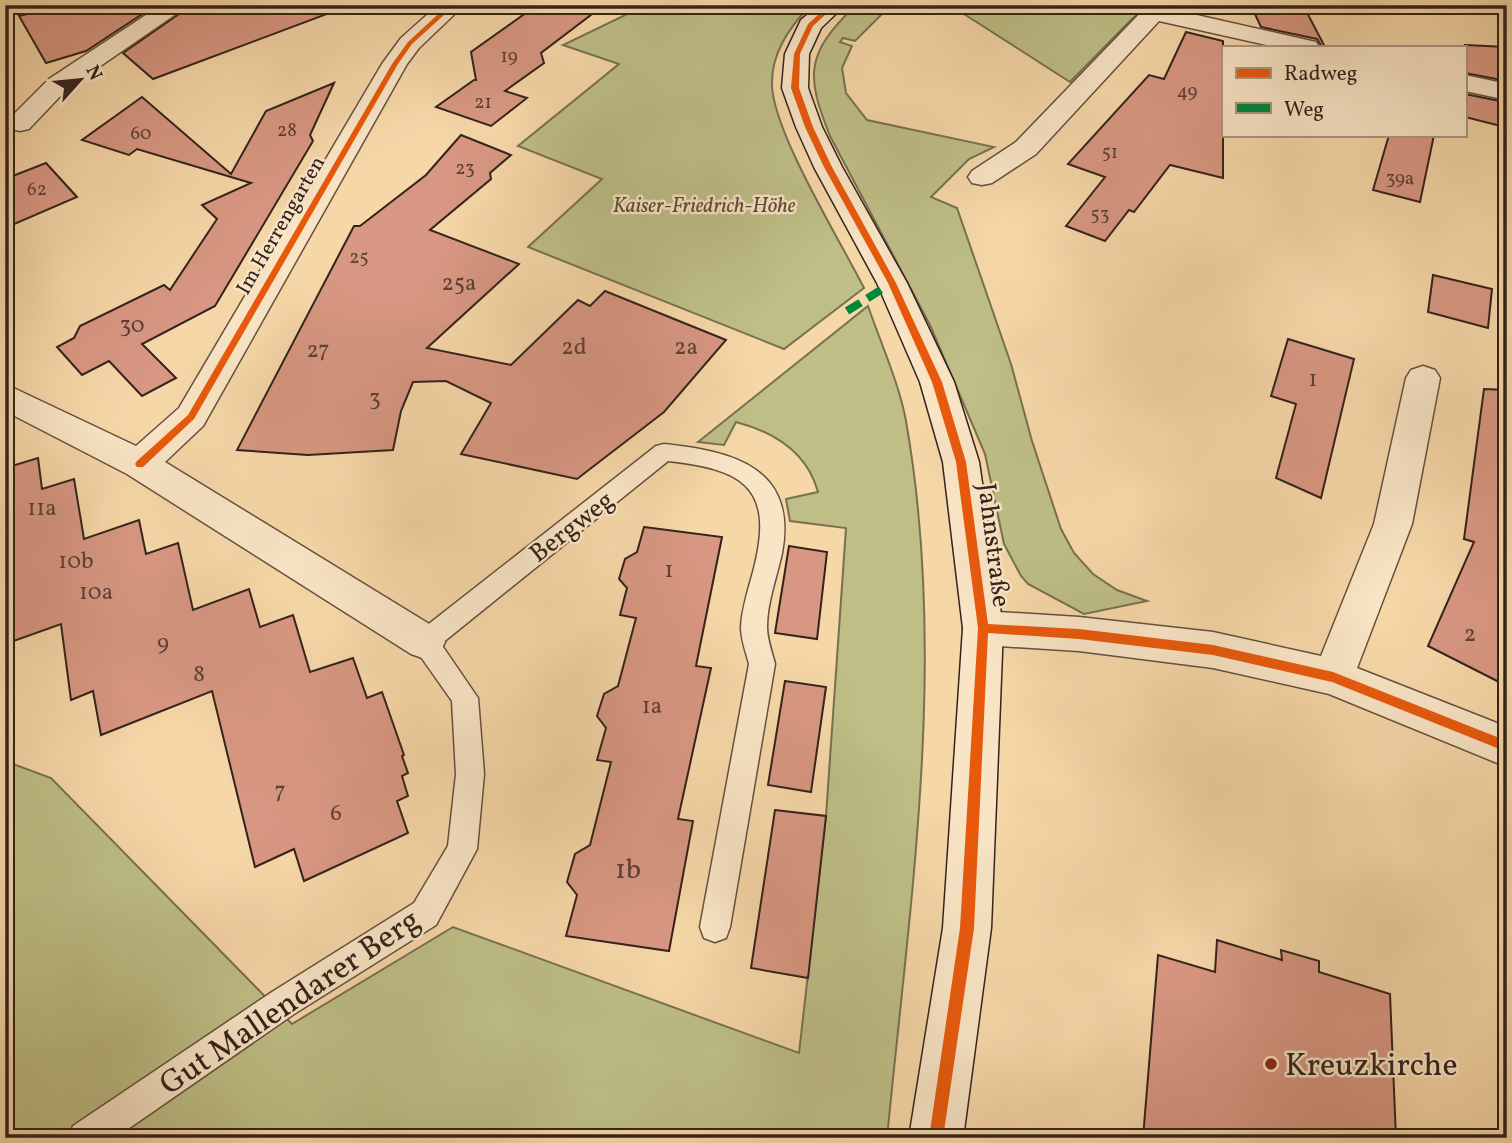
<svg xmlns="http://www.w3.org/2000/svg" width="1512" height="1143" font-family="Vollkorn,serif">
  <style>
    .green { fill: #bebe86; stroke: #787051; stroke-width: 2 }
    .building { fill: #d89782; stroke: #33231c; stroke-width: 2 }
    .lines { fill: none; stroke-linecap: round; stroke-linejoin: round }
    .lane-casing { stroke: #64503f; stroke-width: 3 }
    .street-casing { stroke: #64503f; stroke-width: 3 }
    .secondary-casing { stroke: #33231c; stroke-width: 3 }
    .lane { fill: #f9e5c6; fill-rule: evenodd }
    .street { fill: #f9e5c6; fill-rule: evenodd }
    .secondary { fill: #f9e5c6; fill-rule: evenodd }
    .quiet { stroke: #00873e; stroke-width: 8; stroke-dasharray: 16 8; stroke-linecap: butt }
    .cycleway-casing { stroke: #f9e5c6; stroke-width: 5 }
    .cycleway { fill: #e8590c; fill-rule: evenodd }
    .poi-dot { fill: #8f2418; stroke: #f9e5c6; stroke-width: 2.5 }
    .labels { text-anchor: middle; stroke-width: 5; stroke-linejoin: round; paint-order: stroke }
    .far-number-label { font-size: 19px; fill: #5c4036 }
    .far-park-label { font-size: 21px; font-style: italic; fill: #564a36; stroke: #f9e5c6 }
    .far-street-label { font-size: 21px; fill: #33231c; stroke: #f9e5c6 }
    .number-label { font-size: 23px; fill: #5c4036 }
    .street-label { font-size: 26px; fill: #33231c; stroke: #f9e5c6 }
    .near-number-label { font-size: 28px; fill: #5c4036 }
    .near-street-label { font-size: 32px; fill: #33231c; stroke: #f9e5c6 }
    .near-poi-label { font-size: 32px; fill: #33231c; stroke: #f9e5c6; text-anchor: start }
  </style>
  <rect width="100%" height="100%" fill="#f6d7a8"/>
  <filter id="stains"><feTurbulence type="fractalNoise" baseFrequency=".00286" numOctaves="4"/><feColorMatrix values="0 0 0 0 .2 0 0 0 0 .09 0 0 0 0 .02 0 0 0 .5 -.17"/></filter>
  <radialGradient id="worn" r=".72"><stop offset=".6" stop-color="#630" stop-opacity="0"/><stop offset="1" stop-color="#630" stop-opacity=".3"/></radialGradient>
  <g class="green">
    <path d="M646,5h165c-21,21 -40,49 -39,80 1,47 69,157 92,203l-80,61 -256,-102 74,-68 -84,-33 101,-82 -56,-19z"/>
    <path d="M856,5h35l-36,36 -12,-3 -3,4 12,4 -10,22 4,25 21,27 127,27 -25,12 -38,38 26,11 54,156 21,77 29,88 13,24 19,21 24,16 30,11 -63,13 -56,-30 -7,-8 -17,-32 -19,-90 -55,-129 -100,-189c-25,-62 -24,-83 26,-131z"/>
    <path d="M950,5h200l-17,13 -63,64z"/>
    <path d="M868,306c12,35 32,80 38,115 42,238 4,479 -19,717h-882v-377l46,17 241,246 161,-97 346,126 27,-237 20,-288 -56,-7 -4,-22 32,-7c-11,-40 -44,-60 -82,-70l-12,23 -26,-3z"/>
  </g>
  <g class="building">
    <path d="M27,5h129l-70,46 -40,12 -27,-47 12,-3z"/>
    <path d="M192,5h150l1,3 -190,71 -30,-26z"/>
    <path d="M537,5h67l-63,48 3,10 -39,28 22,7 -36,28 -55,-19 38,-27h2l-5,-28z"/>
    <path d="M1254,5h49l22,42h-3l-5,-8 -56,-12 -7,-15h4z"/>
    <path d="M1186,32l37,9v137l-53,-13 -36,47 -5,-2 -24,31 -39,-15 39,-49 -37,-13 81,-89 15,4z"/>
    <path d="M1465,45l42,2v34l-42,-8z"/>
    <path d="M334,83l-24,52 3,6 -98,165 -73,38 34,34 -34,18 -33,-35 -27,14 -25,-28 17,-9 6,-12 84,-41 6,5 47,-71 -15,-14 49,-22 -114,-34 -8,6 -47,-15 60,-43 89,77 35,-63z"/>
    <path d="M1465,94l40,8 -4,24 -36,-9z"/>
    <path d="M461,135l50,20 -21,18 1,6 -61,51 89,34 -92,84 84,17 67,-65 12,6 15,-15 121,49 -62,72 -87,67 -116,-25 30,-51 -45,-22 -33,1 -12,29 -8,39 -85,5 -71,-5 117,-224h6l66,-51z"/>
    <path d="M1389,135h45l-14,67 -47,-12z"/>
    <path d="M46,163l31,34 -72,31v-49z"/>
    <path d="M1433,275l59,14 -4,39 -60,-16z"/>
    <path d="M1288,339l66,20 -33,139 -45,-20 20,-74 -25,-8z"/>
    <path d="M1484,389l23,1v296l-79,-40 46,-104 -10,-3z"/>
    <path d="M38,458l4,31 32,-10 10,60 55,-19 7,34 32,-11 15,67 56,-21 11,38 33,-12 17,57 43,-14 14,40 15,-6 22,63 -2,1 6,17 -6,3 6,20 -11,5 11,32 -104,48 -10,-32 -39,18 -43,-176 -111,44 -8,-44 -22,9 -10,-76 -56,20v-176z"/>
    <path d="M644,527l78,10 -26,129 15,2 -33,151 15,2 -24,130 -103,-15 11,-41 -10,-13 8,-28 15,-9 21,-83 -14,-2 9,-32 -9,-12 7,-22 14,-8 18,-68 -16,-3 7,-27 -8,-9 6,-20 12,-7z"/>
    <path d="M789,546l38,6 -10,87 -42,-6z"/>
    <path d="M785,681l41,6 -15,105 -43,-7z"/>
    <path d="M775,810l51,6 -18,162 -57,-10z"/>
    <path d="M1217,940l65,20 -1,-10 38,11v11l71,22 6,144h-253l15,-183 57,17z"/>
  </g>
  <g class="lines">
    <g class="lane-casing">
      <path id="lane" d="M664,444c68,7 134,23 118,109 -5,24 -15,49 -15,74 0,12 5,25 8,37l-45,263 -4,11 -11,4 -11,-4 -4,-11 49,-263c-3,-12 -8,-24 -8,-37 1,-21 9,-42 14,-63 19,-79 -15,-95 -87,-103l-227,183 37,54 6,76 -7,75 -41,76 -142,89 -179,124h-47l5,-12 199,-134 142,-89 34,-57 8,-72 -4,-73 -36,-51 -4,-8 4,-8 240,-188z"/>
    </g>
    <g class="street-casing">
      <g id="street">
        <path d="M161,5h28l-122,84 -38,40 -9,2 -9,-2 -4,-6 4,-6 38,-38z"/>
        <path d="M438,5h26l-45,43 -12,16 -204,362 -38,36 274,168 6,12 -6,12 -14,5 -14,-5 -284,-180 -122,-63v-27l131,62 43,-38 203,-344 19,-26z"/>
        <path d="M1148,5h25l-3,4 146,33 3,5h-44l-116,-26 -123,133 -44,29 -10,2 -10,-2 -4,-6 4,-6 44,-29z"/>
        <path d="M1465,75l42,9v16l-42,-9z"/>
        <path d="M1423,366l12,4 5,8 -28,146 -55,144 150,59v40l-178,-73 -116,-26 -134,-17 -96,-6 -14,-5 -6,-12 6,-12 14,-5 96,6 134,15 108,24 53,-132 32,-146 5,-8z"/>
      </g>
    </g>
    <g class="secondary-casing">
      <path id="secondary" d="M819,5h26l-24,23 -12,26 -1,34 14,39 20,40 65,116 47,99 25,80 24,166 -12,300 -28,210h-54l34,-210 20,-300 -20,-166 -23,-80 -43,-99 -63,-116 -18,-40 -14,-39 3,-34 16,-34z"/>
    </g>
    <use href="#lane" class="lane"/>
    <use href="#street" class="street"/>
    <use href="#secondary" class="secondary"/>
    <path class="quiet" d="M847,311l45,-28"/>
    <g class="cycleway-casing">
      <g id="cycleway">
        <path d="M448,5h7l-43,39 -14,20 -204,355 -51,48h-6l-2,-3 2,-3 51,-46 204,-351 16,-22z"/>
        <path d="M829,5h7l-23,21 -13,28 -1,34 14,39 19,40 64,116 46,99 24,80 22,162 91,5 134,16 120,27 174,69v11l-175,-70 -119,-27 -134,-16 -91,-6 -14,295 -31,210h-14l31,-210 18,-300 -22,-166 -24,-80 -44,-99 -64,-116 -19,-40 -14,-39 3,-34 14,-30z"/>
      </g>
    </g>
    <use href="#cycleway" class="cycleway"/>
  </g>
  <circle class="poi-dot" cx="1271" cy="1064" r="7"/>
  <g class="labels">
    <g class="far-number-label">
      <text x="509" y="62">19</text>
      <text x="1187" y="97">49</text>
      <text x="483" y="108">21</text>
      <text x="287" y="136">28</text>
      <text x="141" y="139">60</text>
      <text x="1110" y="158">51</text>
      <text x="465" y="174">23</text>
      <text x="1400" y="184">39a</text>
      <text x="37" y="195">62</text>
      <text x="1100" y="220">53</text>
      <text x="359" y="263">25</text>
    </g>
    <g class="far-park-label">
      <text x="704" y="212">Kaiser-Friedrich-Höhe</text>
    </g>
    <g class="far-street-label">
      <text transform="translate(280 225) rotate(-60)" y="7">Im Herrengarten</text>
    </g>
    <g class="number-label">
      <text x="459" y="290">25a</text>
      <text x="132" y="332">30</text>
      <text x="574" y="354">2d</text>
      <text x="686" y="354">2a</text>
      <text x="318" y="357">27</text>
      <text x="1313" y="386">1</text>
      <text x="375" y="405">3</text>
      <text x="42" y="515">11a</text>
      <text x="76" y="568">10b</text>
      <text x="669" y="577">1</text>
      <text x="96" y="599">10a</text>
      <text x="1470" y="641">2</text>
      <text x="163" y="650">9</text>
      <text x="199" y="681">8</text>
      <text x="652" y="713">1a</text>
      <text x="280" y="798">7</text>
      <text x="336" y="820">6</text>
    </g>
    <g class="street-label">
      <text transform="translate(571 526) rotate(-38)" y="9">Bergweg</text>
      <text transform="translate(995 545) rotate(83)" y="9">Jahnstraße</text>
    </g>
    <g class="near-number-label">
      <text x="628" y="878">1b</text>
    </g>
    <g class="near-street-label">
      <text transform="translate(289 1001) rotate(-34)" y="11">Gut Mallendarer Berg</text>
    </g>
    <g class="near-poi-label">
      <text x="1285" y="1075">Kreuzkirche</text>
    </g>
  </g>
  <rect width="1512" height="1143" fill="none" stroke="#f6d7a8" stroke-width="28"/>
  <rect x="7" y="7" width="1498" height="1129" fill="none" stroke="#33231c" stroke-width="3.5"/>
  <rect x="14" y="14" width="1484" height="1115" fill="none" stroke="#33231c" stroke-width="2"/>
  <rect x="1222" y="46" width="245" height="91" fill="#f9e5c6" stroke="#aa9782" stroke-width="2"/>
  <rect x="1236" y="68" width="35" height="10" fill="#e8590c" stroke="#aa9782" stroke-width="2"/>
  <text x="1284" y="80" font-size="21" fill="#33231c">Radweg</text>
  <rect x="1236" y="103" width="35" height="10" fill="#00873e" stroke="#aa9782" stroke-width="2"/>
  <text x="1284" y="116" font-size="21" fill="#33231c">Weg</text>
  <g transform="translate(80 80) rotate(63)" stroke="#f9e5c6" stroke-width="5" paint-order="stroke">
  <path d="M0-5L12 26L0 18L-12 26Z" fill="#33231c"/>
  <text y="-10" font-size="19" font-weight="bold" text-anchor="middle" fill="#33231c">N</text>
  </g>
  <rect width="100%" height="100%" filter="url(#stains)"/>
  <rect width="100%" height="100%" fill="url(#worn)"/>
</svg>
